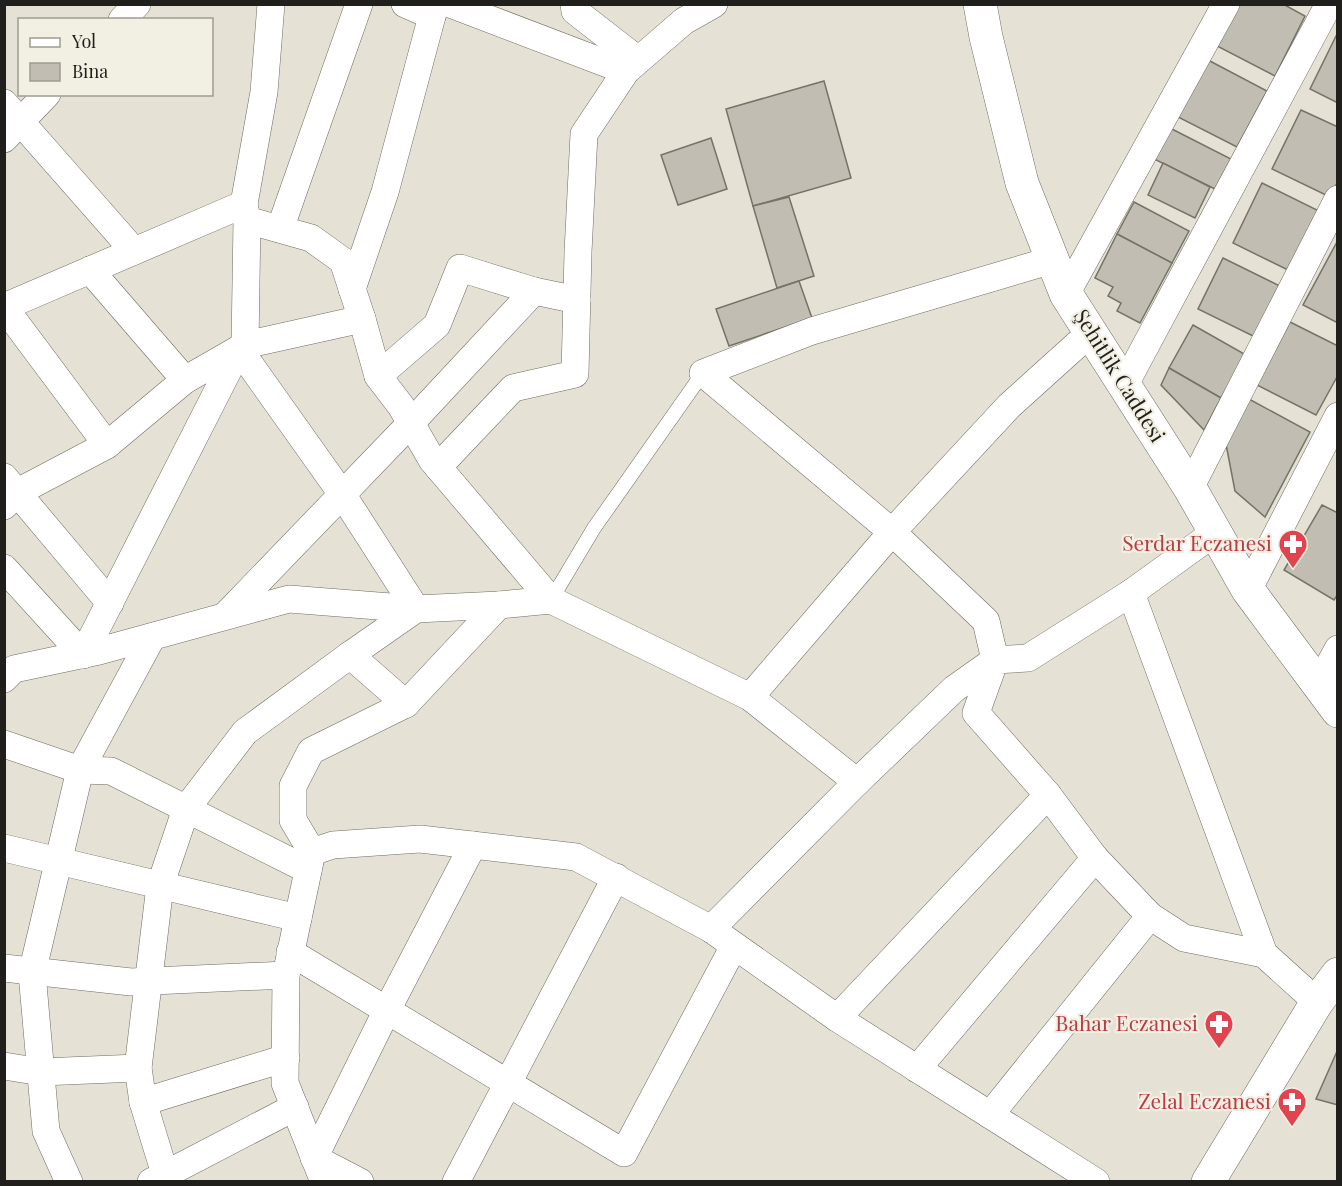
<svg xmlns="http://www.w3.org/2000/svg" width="1342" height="1186" font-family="'Playfair Display',serif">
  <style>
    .building { fill: #c1bdb2; stroke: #757268; stroke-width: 1.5 }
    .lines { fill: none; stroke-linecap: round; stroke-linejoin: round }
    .lane-casing { stroke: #6f6c61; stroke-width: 15 }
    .street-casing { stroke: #6f6c61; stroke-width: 28 }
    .secondary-casing { stroke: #6f6c61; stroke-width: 34 }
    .lane { stroke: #fff; stroke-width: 14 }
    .street { stroke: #fff; stroke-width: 27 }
    .secondary { stroke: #fff; stroke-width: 33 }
    .labels { text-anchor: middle; stroke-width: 4.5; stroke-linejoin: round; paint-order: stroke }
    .street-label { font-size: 21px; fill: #211f1b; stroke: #f2efe3 }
    .health-label { font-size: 21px; fill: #be3a42; stroke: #f2efe3; text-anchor: end }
  </style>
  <rect width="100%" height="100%" fill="#e5e1d5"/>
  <g class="building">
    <path d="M1238,4h45l22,12 -30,60 -58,-30z"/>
    <path d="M1338,32v71l-28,-14z"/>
    <path d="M1208,60l59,31 -30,56 -59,-30z"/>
    <path d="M824,81l27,97 -98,28 -27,-97z"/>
    <path d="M1301,110l37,17v54l-8,16 -58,-28z"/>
    <path d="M1166,126l65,33 -16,30 -65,-32z"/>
    <path d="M711,138l16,51 -49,16 -17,-50z"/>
    <path d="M1163,163l47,24 -15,31 -47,-23z"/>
    <path d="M1262,183l57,28 -29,60 -57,-28z"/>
    <path d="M789,197l25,79 -37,12 -24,-82z"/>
    <path d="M1134,202l55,29 -17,32 -55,-29z"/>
    <path d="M1117,234l55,29 -32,60 -23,-12 4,-8 -13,-7 5,-9 -18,-9z"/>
    <path d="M1338,240v83l-35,-18z"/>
    <path d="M1223,258l57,28 -25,51 -57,-28z"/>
    <path d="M799,281l13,37 -83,28 -13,-37z"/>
    <path d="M1290,322l48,24v29l-22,40 -59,-30z"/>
    <path d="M1193,325l53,30 -25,43 -52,-30z"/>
    <path d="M1169,368l52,30 -17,32 -43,-45z"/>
    <path d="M1247,398l63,34 -45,85 -30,-26 -10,-52z"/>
    <path d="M1322,505l16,8v81l-4,6 -50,-30z"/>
    <path d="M1338,1049v56l-22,-6z"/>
  </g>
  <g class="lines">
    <g class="lane-casing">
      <path id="lane" d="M551,600l43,-72 109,-155"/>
    </g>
    <g class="street-casing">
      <g id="street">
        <path d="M271,4l-7,88 -20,112 3,16 64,18 32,23 19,58 16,57 23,30 31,54 119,140"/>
        <path d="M405,4l27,12 3,-12"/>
        <path d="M450,4l176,67"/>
        <path d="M574,4l1,7 63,49"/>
        <path d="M122,20l15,-16"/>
        <path d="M4,103l130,148"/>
        <path d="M4,139l43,-45"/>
        <path d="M280,229l79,-225"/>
        <path d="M90,270l95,110"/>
        <path d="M352,289l33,-97 47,-176"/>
        <path d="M1066,294l160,-290"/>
        <path d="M4,307l240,-103"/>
        <path d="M4,307l103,138"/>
        <path d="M245,345l117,-26"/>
        <path d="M378,376l59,-51 23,-57 74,23"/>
        <path d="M1124,386l205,-382"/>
        <path d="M438,467l75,-79 62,-14 3,-122 6,-118 42,-63 58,-50 30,-17"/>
        <path d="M4,477l106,126"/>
        <path d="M1190,488l148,-289"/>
        <path d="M4,506l14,-14 89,-47 78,-65 54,-31 103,145 74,115 -66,46 -105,77 -59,77 -26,77 -22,182"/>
        <path d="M1214,533l-83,60 -103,65 -33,2 -19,53 72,82 47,63 55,58 34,22 80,16"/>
        <path d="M4,568l79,87 156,-306 6,-4 2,-125"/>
        <path d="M1248,590l90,-174"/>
        <path d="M1131,593l133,361 53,48"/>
        <path d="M225,616l185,-192 124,-133 43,9"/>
        <path d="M350,655l56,49"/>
        <path d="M4,679l10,-10 85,-18 190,-52 127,10 83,-4 52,-5 199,97 107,85"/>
        <path d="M1319,684l19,-35"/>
        <path d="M750,697l142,-165 117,-126 82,-74"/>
        <path d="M4,744l76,26 31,1 197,99"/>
        <path d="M4,848l294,70"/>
        <path d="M312,852l-19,-32v-34l18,-35 95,-47 93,-99"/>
        <path d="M711,929l146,-147 97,-93 41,-29 -9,-39 -94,-89 -189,-159 109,-42 240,-71"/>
        <path d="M290,952l334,201 110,-207"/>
        <path d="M4,968l127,14 155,-7"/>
        <path d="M837,1018l211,-223"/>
        <path d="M4,1066l37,6 97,-4 5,34 143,-44"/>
        <path d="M917,1069l178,-211"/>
        <path d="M143,1102l22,72"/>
        <path d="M990,1115l160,-199"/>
        <path d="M69,1182l-23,-51 -14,-158 48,-203 72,-133"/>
        <path d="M151,1182l144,-75"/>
        <path d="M324,1182l-39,-99 1,-108 26,-123 21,-7 87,-6 156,18 135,72 126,89 259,164"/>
        <path d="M360,1182l-46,-24 73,-148 86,-165"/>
        <path d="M456,1182l160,-305"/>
      </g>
    </g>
    <g class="secondary-casing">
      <g id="secondary">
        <path d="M980,4l6,33 36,146 44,111 124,194 58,102 90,121"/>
        <path d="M1208,1182l109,-180 21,-28"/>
      </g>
    </g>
    <use href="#lane" class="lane"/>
    <use href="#street" class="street"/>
    <use href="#secondary" class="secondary"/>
  </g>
  <defs>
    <g id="pharmacy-pin" transform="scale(1.5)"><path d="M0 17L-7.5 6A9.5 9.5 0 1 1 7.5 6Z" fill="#e0444e" stroke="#f2efe3"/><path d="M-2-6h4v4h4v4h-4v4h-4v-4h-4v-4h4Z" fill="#fff"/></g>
  </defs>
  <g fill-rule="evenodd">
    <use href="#pharmacy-pin" x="1293" y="544"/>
    <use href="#pharmacy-pin" x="1219" y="1024"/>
    <use href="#pharmacy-pin" x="1292" y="1102"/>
  </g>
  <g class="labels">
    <g class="street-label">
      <text transform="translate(1119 376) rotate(58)" y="7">Şehitlik Caddesi</text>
    </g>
    <g class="health-label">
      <text x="1272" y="551">Serdar Eczanesi</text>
      <text x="1198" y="1031">Bahar Eczanesi</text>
      <text x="1271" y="1109">Zelal Eczanesi</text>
    </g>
  </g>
  <rect width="1342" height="1186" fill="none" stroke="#211f1b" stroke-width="12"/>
  <rect x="18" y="18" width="195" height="78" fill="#f2efe3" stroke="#9e9c93" stroke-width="1.5"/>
  <rect x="30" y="38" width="30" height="9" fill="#ffffff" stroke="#9e9c93" stroke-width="1.5"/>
  <text x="72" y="48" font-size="18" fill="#211f1b">Yol</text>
  <rect x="30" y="63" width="30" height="18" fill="#c1bdb2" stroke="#9e9c93" stroke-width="1.5"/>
  <text x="72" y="78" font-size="18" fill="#211f1b">Bina</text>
</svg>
